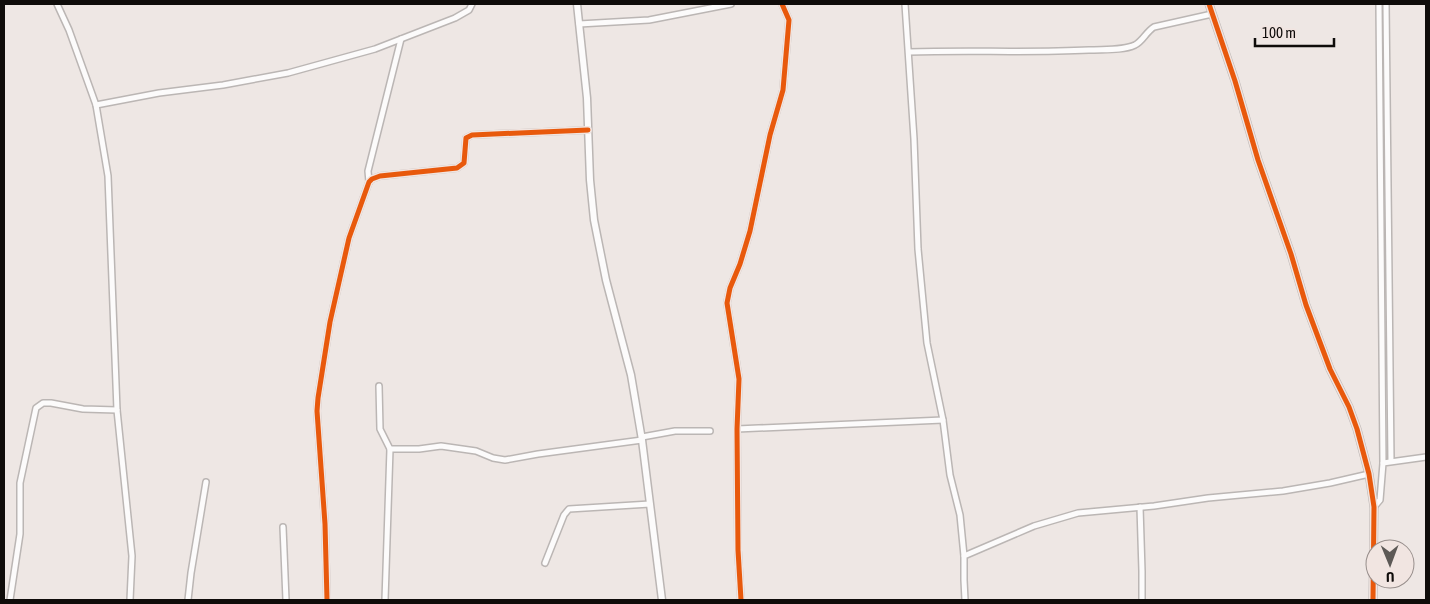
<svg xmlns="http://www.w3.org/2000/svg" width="1430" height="604" font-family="'Asap Condensed',sans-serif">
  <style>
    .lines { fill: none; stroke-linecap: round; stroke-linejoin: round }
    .minor-casing { stroke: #bbb6b4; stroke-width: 8 }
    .tertiary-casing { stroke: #bbb6b4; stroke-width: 9 }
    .minor { stroke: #fcfbfb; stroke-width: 5 }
    .tertiary { stroke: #fcfbfb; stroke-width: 6 }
    .cycleway-casing { stroke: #f1e5e1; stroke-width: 8 }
    .cycleway { stroke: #e8590c; stroke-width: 5 }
  </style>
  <rect width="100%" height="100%" fill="#eee7e4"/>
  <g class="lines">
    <g class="minor-casing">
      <g id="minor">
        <path d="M57,4l12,26 27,75 12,71 9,234 15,146 -2,44"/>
        <path d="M905,4l9,135 4,110 9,94 16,77 7,55 10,40 4,41"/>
        <path d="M1379,4l4,459"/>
        <path d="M1386,4l5,456"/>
        <path d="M579,24l70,-4 82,-16"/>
        <path d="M909,52c60,-2 120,1 180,-2 14,-1 33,1 46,-5 8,-4 11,-13 19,-18l58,-13"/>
        <path d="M96,105l63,-12 64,-8 65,-12 87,-24 80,-31 14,-8 3,-6"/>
        <path d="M369,182l-1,-11 33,-132"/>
        <path d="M379,386l1,43 10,20 -5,151"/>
        <path d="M737,429l206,-9"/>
        <path d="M642,437l33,-6h35"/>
        <path d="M390,449h29l22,-3 35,5 17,7 12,2 33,-6 104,-14"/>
        <path d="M1140,507l2,64v29"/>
        <path d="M1374,507l6,-7 3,-37 43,-6"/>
        <path d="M283,527l3,73"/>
        <path d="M545,563l19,-48 5,-6 81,-5"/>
        <path d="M10,600l10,-66v-51l16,-75 7,-5h8l32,6 34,1"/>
        <path d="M188,600l3,-27 15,-91"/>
        <path d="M327,600l-2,-76 -8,-113 1,-13 12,-76 19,-84 20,-56 3,-3 8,-3 77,-8 7,-5 2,-25 6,-3 116,-5"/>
        <path d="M741,600l-3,-50 -1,-121 2,-50 -12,-76 3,-15 10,-24 10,-33 20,-96 13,-45 6,-70 -7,-16"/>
        <path d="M965,600l-1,-20v-24l70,-30 44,-13 76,-7 54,-8 75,-7 47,-8 39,-9"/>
      </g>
    </g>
    <g class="tertiary-casing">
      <g id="tertiary">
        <path d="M577,4l10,94 3,82 4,40 12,60 25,95 11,65 20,160"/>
        <path d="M1209,4l26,77 23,79 33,94 15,51 24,64 19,38 8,22 12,45 5,33 -1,93"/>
      </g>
    </g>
    <use href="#minor" class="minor"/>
    <use href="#tertiary" class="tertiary"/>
    <g class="cycleway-casing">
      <g id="cycleway">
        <path d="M1209,4l26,77 23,79 33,94 15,51 24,64 19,38 8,22 12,45 5,33 -1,93"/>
        <path d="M327,600l-2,-76 -8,-113 1,-13 12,-76 19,-84 20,-56 3,-3 8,-3 77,-8 7,-5 2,-25 6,-3 116,-5"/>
        <path d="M741,600l-3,-50 -1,-121 2,-50 -12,-76 3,-15 10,-24 10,-33 20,-96 13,-45 6,-70 -7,-16"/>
      </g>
    </g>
    <use href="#cycleway" class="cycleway"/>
  </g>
  <rect width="1430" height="604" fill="none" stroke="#0f0c0a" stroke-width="10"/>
  <g transform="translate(1390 564) rotate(179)"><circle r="24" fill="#f1e5e1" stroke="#978e8b"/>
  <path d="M0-4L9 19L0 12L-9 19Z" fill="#5d5956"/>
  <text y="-8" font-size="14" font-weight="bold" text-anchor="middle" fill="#0f0c0a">U</text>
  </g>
  <path d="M1255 38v8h79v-8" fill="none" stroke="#0f0c0a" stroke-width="2.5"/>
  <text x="1262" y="38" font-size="15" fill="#0f0c0a" stroke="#f1e5e1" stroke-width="4" paint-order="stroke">100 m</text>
</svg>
